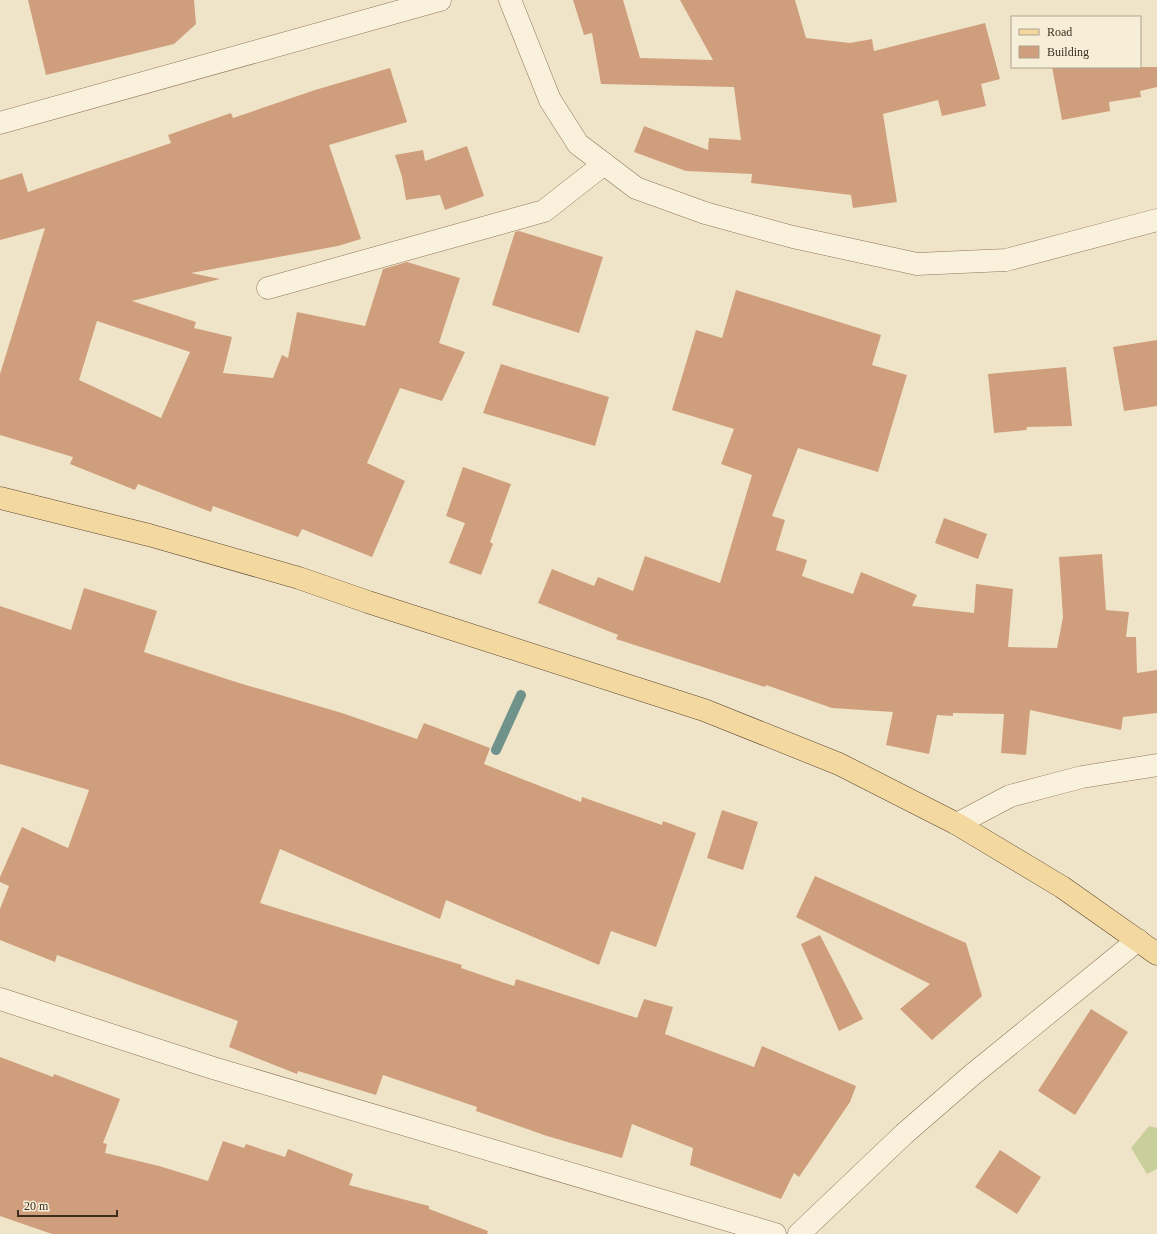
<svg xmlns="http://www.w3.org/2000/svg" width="1157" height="1234" font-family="Georgia,serif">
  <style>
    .green { fill: #c9cf9b }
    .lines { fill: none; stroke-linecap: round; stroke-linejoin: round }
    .stream { stroke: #6f938a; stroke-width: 10 }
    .building { fill: #cf9f7d; fill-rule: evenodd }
    .minor-casing { stroke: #8d765c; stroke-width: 23 }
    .major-casing { stroke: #5b4430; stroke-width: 23 }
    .minor { stroke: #faf1dc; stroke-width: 22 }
    .major { stroke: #f3d9a0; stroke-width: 22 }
  </style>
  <rect width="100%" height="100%" fill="#f0e4c8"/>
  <path class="green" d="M1149,1126l8,2v41l-10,5 -16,-26z"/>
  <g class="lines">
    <path class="stream" d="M496,750l25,-55"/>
  </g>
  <g class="building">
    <path d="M28,0h166l2,24 -22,20 -128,31z"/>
    <path d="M573,0h50l17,58 73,2 -33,-60h115l11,38 44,5 22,-4 2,12 111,-28 15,56 -19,5 5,22 -44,10 -4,-16 -55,14 14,88 -44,6 -2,-13 -100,-12 1,-9 -66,-3 -52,-19 10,-26 64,24 1,-12 32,2 -7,-53 -133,-3 -9,-51 -8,2z"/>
    <path d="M1052,67h105v20l-17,4 1,6 -32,5 1,9 -48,9z"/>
    <path d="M390,68l17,54 -78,23 32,94 -23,7 -147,27 29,6 -88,22 64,21 -2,6 38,9 -9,36 50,5 9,-23 6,3 9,-46 68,14 18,-57 24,-7 53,16 -21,65 26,9 -23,49 -42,-13 -33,75 38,18 -33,76 -70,-28 -4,8 -85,-31 -2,6 -73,-28 -3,6 -65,-26 3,-7 -73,-22v-61l45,-146 -45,12v-60l22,-7 6,19 143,-49 -3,-8 63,-22 2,5 82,-28zM97,321l93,31 -29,66 -82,-38z"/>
    <path d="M467,146l17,50 -39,14 -5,-15 -34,5 -4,-23 -7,-22 28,-5 2,11z"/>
    <path d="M519,231l84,26 -24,76 -87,-28 23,-73z"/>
    <path d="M736,290l145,45 -9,30 35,10 -29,97 -80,-24 -26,68 13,4 -9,30 31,10 -5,16 51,18 8,-22 56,23 -5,11 62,7 2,-29 37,5 -5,58 49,1 6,-31 -4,-60 43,-3 4,56 23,2 -3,25h10l1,36 20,-3v43l-34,4 -2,13 -91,-20 -4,45 -25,-2 3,-39 -51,-1v3l-16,-1 -8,39 -43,-9 7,-33 -61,-4 -66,-23 -1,2 -149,-48 2,-4 -80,-32 14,-34 42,17 4,-9 35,14 12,-35 75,27 32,-108 -31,-11 13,-35 -62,-19 24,-80 26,8z"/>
    <path d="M1157,340v66l-33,5 -11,-64z"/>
    <path d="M501,364l108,33 -14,49 -112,-33z"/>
    <path d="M1066,367l6,59 -45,1 -1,3 -32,3 -6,-59z"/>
    <path d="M463,467l48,17 -21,58 3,2 -12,31 -32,-12 16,-40 -19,-7z"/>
    <path d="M944,518l43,16 -9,25 -43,-16z"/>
    <path d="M84,588l73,23 -13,41 95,31 103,30 75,26 7,-16 66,25 -6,16 97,38 1,-5 80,28 1,-4 33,12 -40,114 -45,-16 -12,34 -153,-65 -6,19 -160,-70 -20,54 202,62 -1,3 53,18 2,-7 121,39 7,-19 29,8 -8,27 89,33 8,-21 94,40 -6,16 -51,75 -5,-4 -13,26 -91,-34 3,-17 -61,-24 -10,34 -75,-22 -71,-25 1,-4 -94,-32 -7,20 -78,-24 -1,3 -68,-27 9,-26 -181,-66 -2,7 -55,-22v-31l9,-23 -9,-4v-5l22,-50 46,21 21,-58 -89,-26v-158l71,24z"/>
    <path d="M722,810l36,12 -15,48 -36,-12z"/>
    <path d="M815,876l151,67 16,53 -50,44 -32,-31 30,-25 -134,-67z"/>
    <path d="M820,935l43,84 -24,12 -38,-87z"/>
    <path d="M1091,1009l37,23 -53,83 -37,-24z"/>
    <path d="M0,1057l53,20 1,-3 66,25 -17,44 4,1 -2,9 54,13 49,15 15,-40 21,7 2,-4 39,13 3,-8 65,25 -4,11 80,21v3l59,22 -1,3h-435l-52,-18z"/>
    <path d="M1000,1150l41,27 -24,37 -42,-27z"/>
  </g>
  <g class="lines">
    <g class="minor-casing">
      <g id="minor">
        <path d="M510,0l40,100 28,44 58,44 69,25 88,24 124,27 89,-4 151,-40"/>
        <path d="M0,123l440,-123"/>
        <path d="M268,288l276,-77 60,-47"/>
        <path d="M957,824l53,-28 72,-19 75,-12"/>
        <path d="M0,999l213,69 562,166"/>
        <path d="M799,1234l105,-100 68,-59 166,-135"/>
      </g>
    </g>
    <g class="major-casing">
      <path id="major" d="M0,498l149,37 150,43 69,24 336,108 135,54 118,60 105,63 95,67"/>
    </g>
    <use href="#minor" class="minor"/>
    <use href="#major" class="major"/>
  </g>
  <rect x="1011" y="16" width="130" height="52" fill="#f7eed8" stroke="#ada18e"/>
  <rect x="1019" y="29" width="20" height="6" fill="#f3d9a0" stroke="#ada18e"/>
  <text x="1047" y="36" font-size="12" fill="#3d2e20">Road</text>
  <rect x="1019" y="46" width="20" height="12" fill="#cf9f7d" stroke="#ada18e"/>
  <text x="1047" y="56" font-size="12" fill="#3d2e20">Building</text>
  <path d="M18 1210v6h99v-6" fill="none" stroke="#3d2e20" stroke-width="2"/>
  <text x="24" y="1210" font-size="12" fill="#3d2e20" stroke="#f7eed8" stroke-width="3" paint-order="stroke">20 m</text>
</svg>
